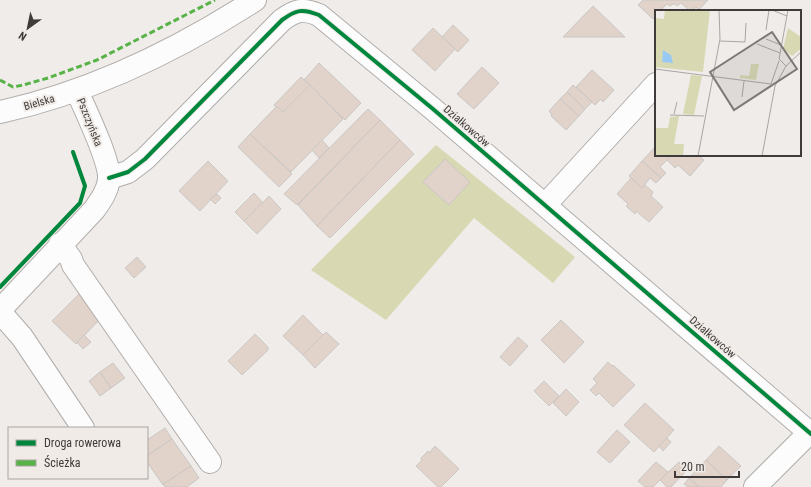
<svg xmlns="http://www.w3.org/2000/svg" width="811" height="487" font-family="'Roboto Condensed',sans-serif">
  <style>
    .green { fill: #d8d9b2 }
    .building { fill: #e1d2ca; stroke: #cac7c5 }
    .lines { fill: none; stroke-linecap: round; stroke-linejoin: round }
    .minor-casing { stroke: #b0adab; stroke-width: 24 }
    .major-casing { stroke: #b0adab; stroke-width: 24 }
    .minor { stroke: #fdfcfc; stroke-width: 22 }
    .major { stroke: #fdfcfc; stroke-width: 22 }
    .quiet { stroke: #57b346; stroke-width: 3; stroke-dasharray: 6 3; stroke-linecap: butt }
    .cycleway-casing { stroke: #f1ebe7; stroke-width: 6 }
    .cycleway { stroke: #00873e; stroke-width: 4 }
    .labels { text-anchor: middle; stroke-width: 4; stroke-linejoin: round; paint-order: stroke }
    .street-label { font-size: 11px; fill: #3e3b3a; stroke: #f1ebe7 }
    .inset-road { fill: none; stroke: #a8a5a3; stroke-width: 1 }
    .view { fill: #7c7977; fill-opacity: 0.15; stroke: #7c7977; stroke-width: 2 }
    .inset-edge { fill: none; stroke: #3e3b3a; stroke-width: 2 }
  </style>
  <rect width="100%" height="100%" fill="#efece9"/>
  <path class="green" d="M436,145l139,112 -22,26 -79,-65 -88,102 -75,-50z"/>
  <g class="building">
    <path d="M643,0h65l-9,10 -3,-3 -4,4h-2l-9,-8 -4,3 -2,-2h-2l-3,2 -3,-2 -7,7h-4v5l-3,3 -15,-14z"/>
    <path d="M593,6l32,31h-62z"/>
    <path d="M453,25l16,15 -11,12 -16,-15z"/>
    <path d="M433,28l22,21 -20,22 -23,-21z"/>
    <path d="M319,63l42,40 -16,17 -41,-40z"/>
    <path d="M482,67l17,16 -25,26 -17,-15z"/>
    <path d="M592,70l22,20 -11,12 -2,-3 -6,6 -19,-18z"/>
    <path d="M301,77l9,8 -27,27 -9,-7z"/>
    <path d="M310,85l33,34 -52,53 -41,-38 27,-28 6,6z"/>
    <path d="M573,85l19,17 -7,7 -18,-17z"/>
    <path d="M567,92l18,17 -6,7 -19,-17z"/>
    <path d="M560,99l19,17 -13,14 -15,-14 1,-1 -3,-4z"/>
    <path d="M368,109l12,11 -83,85 -13,-11z"/>
    <path d="M380,120l20,20 -83,86 -19,-21z"/>
    <path d="M250,134l42,40 -13,13 -41,-40z"/>
    <path d="M322,140l7,8 -10,10 -7,-8z"/>
    <path d="M400,140l14,14 -84,84 -13,-12z"/>
    <path d="M656,146v9h10l3,3 -9,9 6,6 -5,5 -19,-17z"/>
    <path d="M666,155h32l6,5 -14,16 -12,-11 -3,3 -8,-8 2,-2z"/>
    <path d="M445,159l25,23 -21,23 -26,-23z"/>
    <path d="M208,161l20,20 -28,30 -21,-20z"/>
    <path d="M642,161l19,17 -5,5 -6,-5 -8,10 -13,-12z"/>
    <path d="M631,178l11,10 3,-3 8,7 -2,4 12,11 -14,15 -13,-11 -1,3 -9,-8 2,-2 -11,-10z"/>
    <path d="M254,193l9,10 -19,18 -9,-9z"/>
    <path d="M217,194l4,4 -6,6 -5,-5z"/>
    <path d="M269,196l12,13 -24,25 -13,-13z"/>
    <path d="M137,257l9,10 -12,11 -9,-10z"/>
    <path d="M80,293l22,24 -26,27 -24,-23z"/>
    <path d="M303,315l20,20 -20,20 -20,-19z"/>
    <path d="M561,320l23,22 -20,21 -23,-23z"/>
    <path d="M326,332l13,12 -24,24 -12,-13z"/>
    <path d="M255,334l13,13v3l-26,25 -14,-14z"/>
    <path d="M84,335l7,7 -8,7 -6,-7z"/>
    <path d="M518,337l10,9 -18,20 -10,-9z"/>
    <path d="M608,362l4,4 1,-1 22,20 -22,22 -14,-14 -3,3 -6,-6 7,-7 -4,-4z"/>
    <path d="M113,363l12,15 -14,10 -11,-16z"/>
    <path d="M100,372l11,16 -11,8 -11,-15z"/>
    <path d="M544,381l15,15 -10,10 -15,-15z"/>
    <path d="M566,389l13,13 -13,14 -13,-13z"/>
    <path d="M645,403l29,27 -20,22 -30,-27z"/>
    <path d="M165,428l7,11 -25,17v-16z"/>
    <path d="M617,430l13,12 -20,21 -13,-11z"/>
    <path d="M667,438l4,4 -8,9 -4,-5z"/>
    <path d="M172,439l19,27 -28,19 -16,-23v-6z"/>
    <path d="M435,446l24,23 -18,18h-3l-22,-21 6,-6 -1,-2 7,-7 1,2z"/>
    <path d="M719,446l22,20 -14,14 -21,-20z"/>
    <path d="M706,460l21,20 -6,7h-22l-10,-9z"/>
    <path d="M656,462l12,10 -15,15h-8l-7,-6z"/>
    <path d="M679,462l8,8 -16,17h-4l-7,-7z"/>
    <path d="M191,466l8,12 -12,9h-22l-2,-3z"/>
    <path d="M689,478l10,9h-11l-4,-3z"/>
  </g>
  <g class="lines">
    <g class="minor-casing">
      <g id="minor">
        <path d="M109,178l19,-6 17,-13 137,-139c14,-10 20,-12 37,-5l114,94 378,325"/>
        <path d="M545,205l111,-121"/>
        <path d="M60,244l11,15 2,6 137,197"/>
        <path d="M0,310l94,-100c7,-10 13,-18 15,-30 2,-17 -24,-71 -32,-89"/>
        <path d="M0,312l22,25 61,91"/>
        <path d="M755,487l56,-56"/>
      </g>
    </g>
    <g class="major-casing">
      <path id="major" d="M0,112c92,-20 176,-61 255,-112"/>
    </g>
    <use href="#minor" class="minor"/>
    <use href="#major" class="major"/>
    <path class="quiet" d="M0,80l13,7 10,-2 25,-7 49,-18 118,-60"/>
    <g class="cycleway-casing">
      <g id="cycleway">
        <path d="M109,178l19,-6 17,-13 137,-139c14,-10 20,-12 37,-5l114,94 378,325"/>
        <path d="M0,287l80,-84 5,-17 -12,-34"/>
      </g>
    </g>
    <use href="#cycleway" class="cycleway"/>
  </g>
  <g class="labels">
    <g class="street-label">
      <text transform="translate(39 102) rotate(-16)" y="4">Bielska</text>
      <text transform="translate(90 122) rotate(68)" y="4">Pszczyńska</text>
      <text transform="translate(467 126) rotate(41)" y="4">Działkowców</text>
      <text transform="translate(713 337) rotate(41)" y="4">Działkowców</text>
    </g>
  </g>
  <g transform="translate(655 10)">
    <rect width="146" height="146" fill="#efece9"/>
    <path d="M10,0h45l-7,62 -48,-5v-49l9,1zM133,18l13,9v12l-9,7 -9,-7zM96,54h8l-3,16 -16,-2v-3l9,1zM36,65l11,1 -8,39 -11,-1zM24,106l-5,28h10l-1,12h-28v-28h13l2,-11z" fill="#d8d9b2"/>
    <path d="M8,40l8,5 2,8 -11,-1z" fill="#98c9f5"/>
    <path class="inset-road" d="M117,0l15,6M111,20l3,-20M111,29l15,6M65,31l25,1 1,-19M102,34l23,9M131,56l-7,-7 9,-49M0,59l116,15 8,-23M87,87l2,-16M19,104l3,-12M15,105l34,1M43,146l22,-117 -1,-29M107,146l13,-70 11,-20 15,-14"/>
    <path class="view" d="M117,22l25,37 -63,41 -24,-38z"/>
    <rect width="146" height="146" class="inset-edge"/>
  </g>
  <rect x="8" y="427" width="140" height="52" fill="#f1ebe7" stroke="#a9a5a2"/>
  <rect x="16" y="440" width="20" height="6" fill="#00873e" stroke="#a9a5a2"/>
  <text x="44" y="447" font-size="12" fill="#3e3b3a">Droga rowerowa</text>
  <rect x="16" y="460" width="20" height="6" fill="#57b346" stroke="#a9a5a2"/>
  <text x="44" y="467" font-size="12" fill="#3e3b3a">Ścieżka</text>
  <g transform="translate(28 28) rotate(213)" stroke="#f1ebe7" stroke-width="3" paint-order="stroke">
  <path d="M0-3L7 15L0 10L-7 15Z" fill="#3e3b3a"/>
  <text y="-6" font-size="11" font-weight="bold" text-anchor="middle" fill="#3e3b3a">N</text>
  </g>
  <path d="M675 471v6h64v-6" fill="none" stroke="#3e3b3a" stroke-width="2"/>
  <text x="681" y="471" font-size="12" fill="#3e3b3a" stroke="#f1ebe7" stroke-width="3" paint-order="stroke">20 m</text>
</svg>
